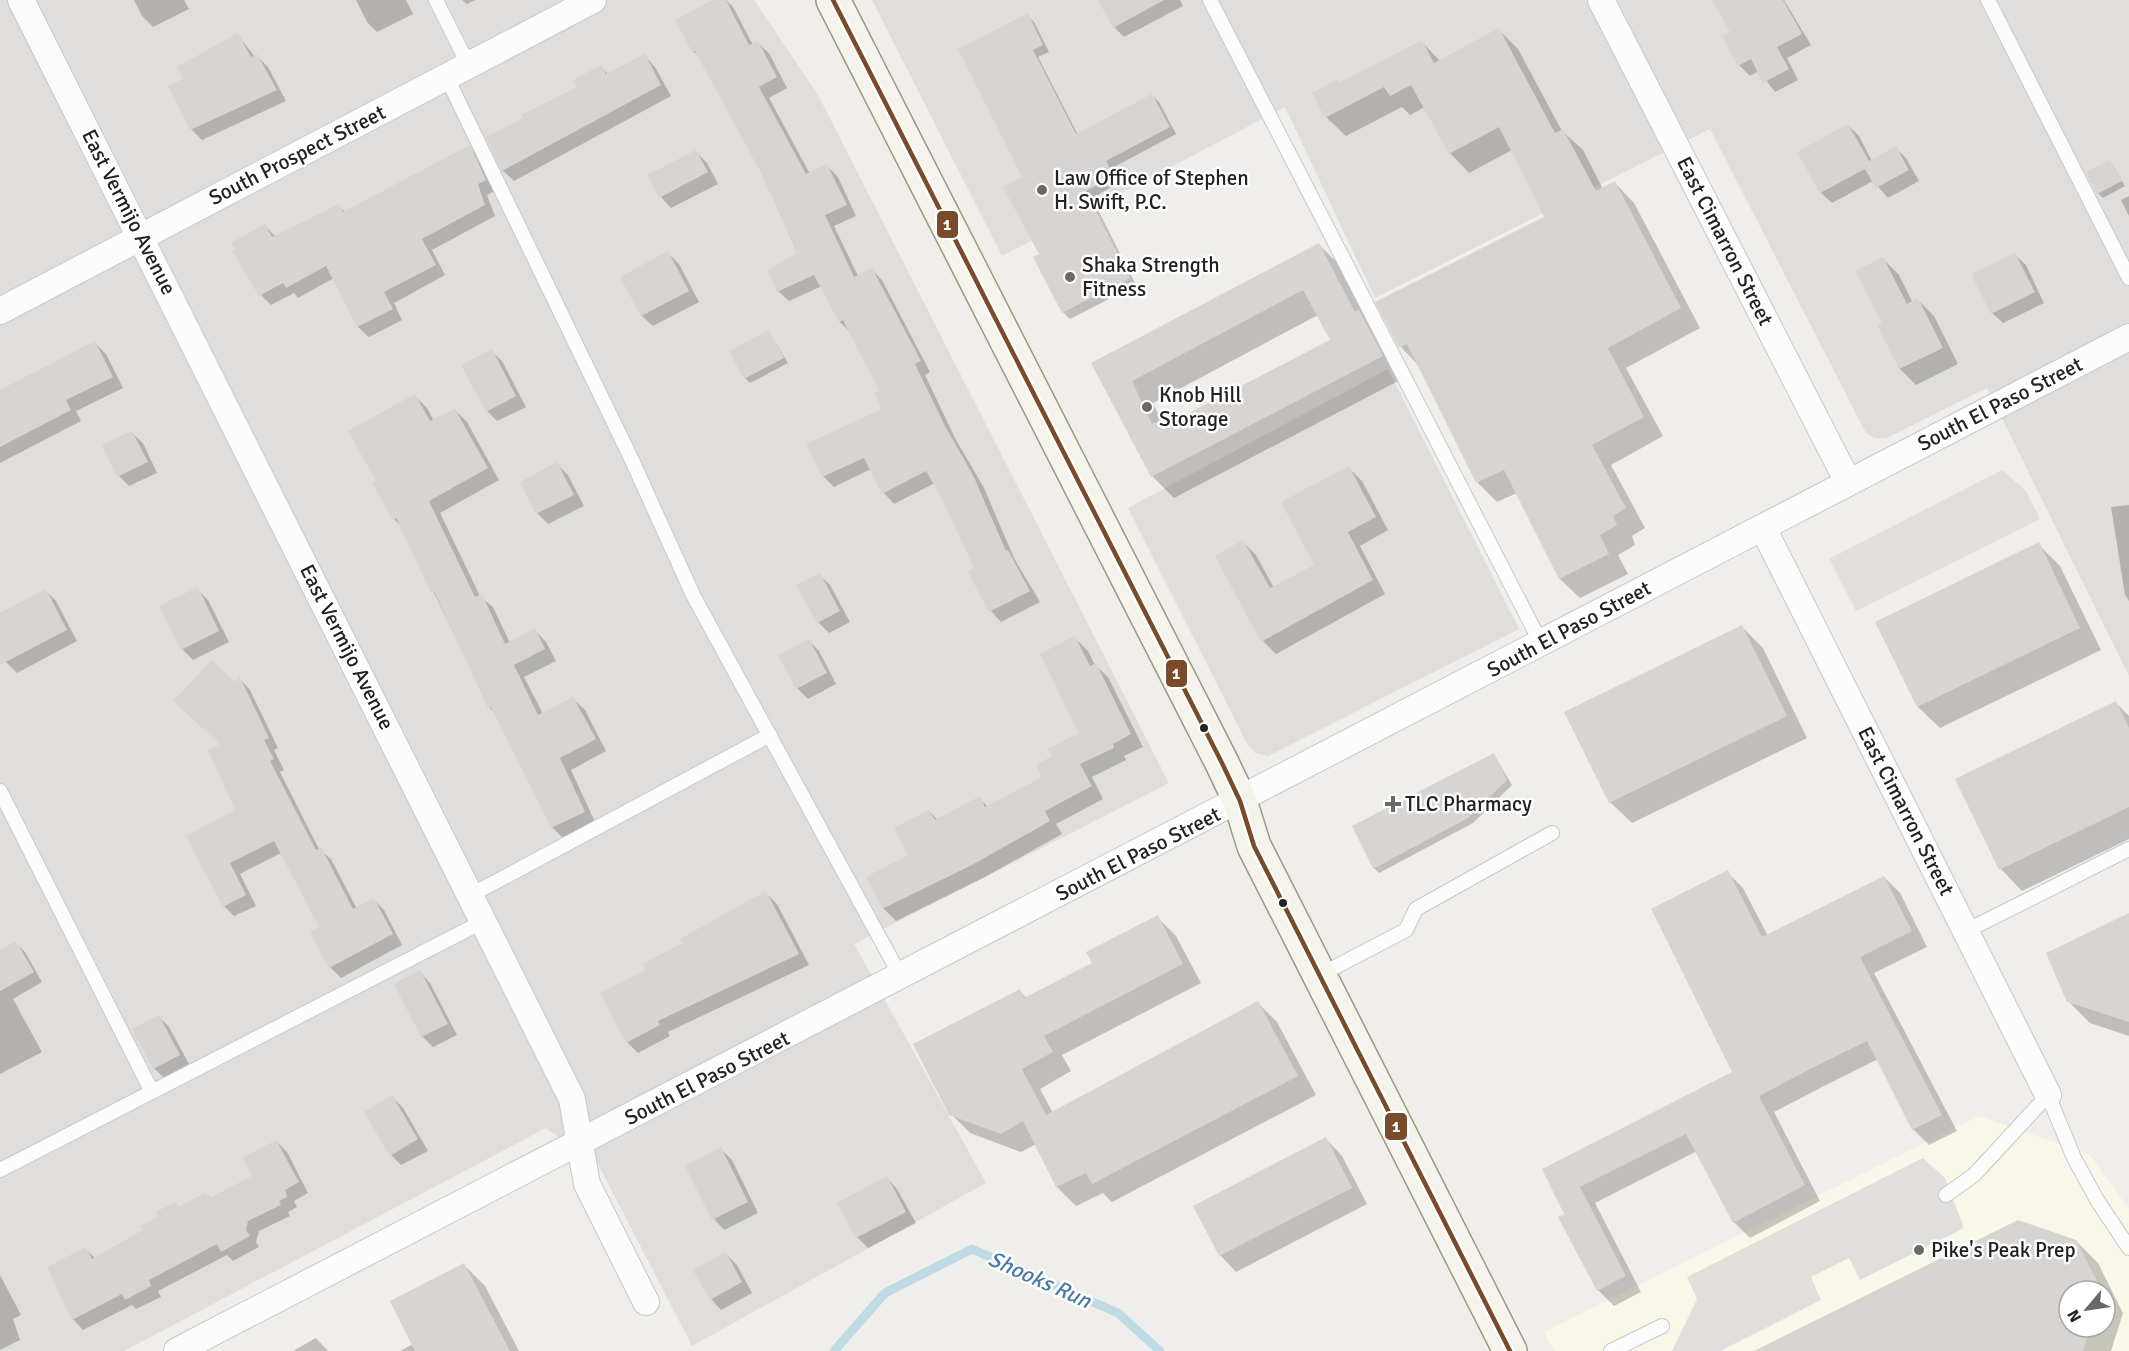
<svg xmlns="http://www.w3.org/2000/svg" width="2129" height="1351" font-family="Signika,sans-serif">
  <style>
    .residential { fill: #dfdedc }
    .education { fill: #f8f7e8; fill-rule: evenodd }
    .parking { fill: #e0dfde }
    .shadow { fill: #0003; fill-rule: evenodd }
    .lines { fill: none; stroke-linecap: round; stroke-linejoin: round }
    .stream { stroke: #bfdbe3; stroke-width: 9 }
    .building { fill: #d7d4d2; fill-rule: evenodd }
    .lane-casing { stroke: #c9c8c7; stroke-width: 16 }
    .street-casing { stroke: #c9c8c7; stroke-width: 28 }
    .secondary-casing { stroke: #999a82; stroke-width: 36 }
    .lane { stroke: #fdfcfc; stroke-width: 14 }
    .street { stroke: #fdfcfc; stroke-width: 26 }
    .secondary { stroke: #f4f4ed; stroke-width: 33 }
    .bus-1-casing { stroke: #fff; stroke-width: 9 }
    .bus-1 { stroke: #7a4b2a; stroke-width: 4.5 }
    .poi-dot { fill: #6a6968; stroke: #fff; stroke-width: 2 }
    .bus-dot { fill: #222; stroke: #fff; stroke-width: 2 }
    .labels { text-anchor: middle; stroke-width: 5; stroke-linejoin: round; paint-order: stroke }
    .street-label { font-size: 21px; fill: #222; stroke: #fff }
    .poi-label { font-size: 21px; fill: #222; stroke: #fff; text-anchor: start }
    .water-label { font-size: 22px; font-style: italic; fill: #4a7aab; stroke: #fff }
    .line-badge { stroke: #fff; stroke-width: 2 }
    .badge-label { font-size: 16px; text-anchor: middle; font-weight: bold; fill: #fff }
  </style>
  <rect width="100%" height="100%" fill="#f0eeeb"/>
  <g class="residential">
    <path d="M0,0h754l64,95 351,688 -315,161 132,239 -294,163 -94,-182 -52,-36 -422,223h-124z"/>
    <path d="M872,0h1257v676l-142,-288 -100,50h-12l-9,-5 -156,-304 -335,169 -90,-191 -283,149z"/>
    <path d="M1388,369l131,260 -251,127 -13,-3 -9,-11 -118,-234z"/>
  </g>
  <path class="education" d="M1979,1116l110,38 40,55v142h-575l-10,-19zM2069,1291h36v36h-36z"/>
  <g class="parking">
    <path d="M2002,470l24,21 14,28 -184,92 -27,-52z"/>
    <path d="M1923,1158l22,20 19,50 -104,52 -11,-22 -38,19 10,23 -101,51h-48l25,-52 -10,-22z"/>
  </g>
  <g class="shadow">
    <path d="M134,0h50l5,9 -36,18 -11,-11z"/>
    <path d="M356,0h50l7,14 -36,18 -10,-10z"/>
    <path d="M462,0h13l-8,4z"/>
    <path d="M716,0h10l7,7 20,38 5,-2 11,10 18,35 -18,10 41,76 17,-8 11,11 18,39 -22,10 24,50 14,-6 10,10 48,92 -5,3 31,65 28,48 30,70 26,44 -39,20 -10,-11 -21,-39 6,-3 -41,-86 -41,21 -10,-11 -13,-24 -37,18 -11,-11 61,-66 -3,-18 -30,-59 -11,-11 -18,-36 -33,15 -11,-10 20,-37 -36,-81 -61,-114 -8,-8z"/>
    <path d="M1100,0h80l3,6 -59,31 -10,-10z"/>
    <path d="M1715,0h69l27,45 -24,13 11,22 -23,12 -16,-21 -9,5 -11,-11 -7,-32z"/>
    <path d="M1027,15l7,7 15,30 -11,5 40,78 74,-40 7,7 17,32 -64,34 7,15 -27,15 44,87 -66,34 -7,-7 -22,-57 -17,-77z"/>
    <path d="M1499,30l19,19 44,82 21,19 20,39 12,-6 19,20 66,125 -74,40 37,68 -52,29 34,63 -13,8 3,9 -17,10 10,19 -48,24 -20,-19 -43,-86 -20,9 -20,-20 -58,-116 -18,-19 145,-129 -34,-68 -43,23 -19,-20 -25,-46 -15,8 -8,-8 -56,29 -20,-19 11,-36 3,3 82,-42 18,19z"/>
    <path d="M238,35l17,22 2,-1 11,11 18,34 -84,39 -10,-10 -22,-44 15,-7z"/>
    <path d="M645,56l10,11 16,29 -157,85 -11,-10 -15,-33 91,-50 22,-21 8,8z"/>
    <path d="M1848,125l11,11 13,25 24,-13 10,10 13,23 -31,17 -15,-17 -41,22 -11,-10 -22,-40z"/>
    <path d="M469,147l11,11 16,32 -9,5 8,21 -63,34 13,25 -51,28 8,17 -33,17 -11,-10 -24,-49 -36,20 -4,-5 -23,12 -10,-10 4,-69 11,11 62,-32 8,8z"/>
    <path d="M696,152l11,11 11,21 -47,24 -10,-11z"/>
    <path d="M2110,161l15,25 -22,12 -5,-5z"/>
    <path d="M2129,196v20l-8,-16z"/>
    <path d="M1319,245l22,21 63,112 -230,120 -22,-22 -59,-112zM1318,315l14,25 -168,87 -11,-24z"/>
    <path d="M668,253l11,11 20,38 -46,24 -11,-10 -20,-38z"/>
    <path d="M2015,255l11,10 18,38 -41,20 -11,-10z"/>
    <path d="M1883,259l16,16 14,28 5,-3 16,16 24,48 -42,21 -16,-16 -21,-43 5,-3z"/>
    <path d="M769,332l19,31 -38,20 -5,-5z"/>
    <path d="M95,343l11,11 17,34 -47,23 5,10 -81,42v-69z"/>
    <path d="M491,351l11,10 24,46 -29,14 -10,-10z"/>
    <path d="M415,396l12,12 7,13 21,-11 12,12 32,58 -59,33 40,83 13,11 17,36 25,-13 11,12 10,19 -32,16 19,37 30,-15 12,11 21,41 -35,19 25,54 -32,15 -12,-12 -55,-112 -8,-8 -86,-179 -9,-9 -20,-35 4,-2z"/>
    <path d="M132,433l11,10 14,30 -28,13 -10,-10z"/>
    <path d="M557,464l11,11 16,31 -36,18 -11,-11z"/>
    <path d="M1349,468l13,13 26,49 -28,16 25,48 -109,60 -13,-13 -46,-85 26,-14 13,13 18,33 42,-22z"/>
    <path d="M2129,505v96l-4,-6 -14,-88z"/>
    <path d="M2038,544l22,22 41,84 -161,78 -22,-21 -41,-85z"/>
    <path d="M819,575l11,10 20,37 -21,11 -11,-11z"/>
    <path d="M197,589l11,11 21,42 -36,18 -11,-11z"/>
    <path d="M46,591l10,10 21,40 -60,32 -11,-11 -6,-12v-35z"/>
    <path d="M1742,627l21,21 44,90 -175,85 -22,-21z"/>
    <path d="M1075,638l13,13 7,14 13,12 35,70 -19,9 2,4 -34,17 11,22 -47,25 6,10 -77,43 -89,44 -12,-12 -16,-31 42,-23 19,-44 9,9 41,-22 9,9 56,-30 10,-20 27,-24z"/>
    <path d="M808,640l11,11 17,33 -28,15 -11,-11 -17,-33z"/>
    <path d="M240,679l10,11 28,58 -4,2 10,20 -4,2 39,77 12,10 26,50 17,-9 10,10 18,35 -61,33 -11,-11 -9,-39 -40,-75 -41,21 16,32 -22,10 -10,-10 13,-95 -15,-66 13,-61z"/>
    <path d="M2116,703l13,13v123l-107,52 -21,-22 -44,-90z"/>
    <path d="M1494,755l18,30 -39,38 -94,50 -5,-5z"/>
    <path d="M1727,872l16,16 25,48 116,-59 16,16 27,54 -53,26 83,158 -28,14 -16,-16 -35,-70 -52,26 -52,27 46,89 -70,37 -16,-16 -37,-71 -102,52 46,89 -27,14 -16,-16 -32,-75 -22,-46 190,-97z"/>
    <path d="M766,893l11,11 32,61 -141,67 2,4 -32,17 -11,-11 21,-71z"/>
    <path d="M2129,914v122l-39,-13 -22,-22z"/>
    <path d="M1157,917l19,19 25,47 -139,72 9,16 -31,18 13,24 205,-110 19,19 39,73 -204,107 -9,-9 -27,13 -19,-19 -21,-43 -15,8 -51,-19 -19,-19 69,-123 7,8 67,-35z"/>
    <path d="M16,943l9,9 17,30 -29,17 29,53 -42,22v-123z"/>
    <path d="M420,972l10,11 27,52 -24,12 -11,-11z"/>
    <path d="M159,1017l10,10 21,39 -25,13 -11,-11z"/>
    <path d="M392,1097l11,11 25,43 -27,14 -10,-10z"/>
    <path d="M1326,1139l16,17 25,48 -131,68 -16,-17z"/>
    <path d="M276,1141l11,11 21,41 -14,8 3,6 -9,5 2,4 -31,15 -3,11 3,5 -26,14 -6,-6 -69,36 3,6 -25,12 -4,-4 -49,25 -10,-11 12,-70 10,9 50,-27 30,-28 5,5 26,-14 5,5 43,-23z"/>
    <path d="M721,1149l11,11 26,53 -34,17 -10,-11z"/>
    <path d="M887,1178l10,11 19,34 -48,25 -11,-11z"/>
    <path d="M2076,1241l22,22 25,50 -12,38h-354zM2069,1291h36v36h-36z"/>
    <path d="M726,1254l11,11 15,28 -31,17 -10,-11z"/>
    <path d="M464,1265l21,21 34,65h-119l13,-7z"/>
    <path d="M0,1275l21,40 -8,4 7,21 -20,10z"/>
    <path d="M316,1338l12,13h-35z"/>
  </g>
  <g class="lines">
    <path class="stream" d="M834,1351l51,-58 87,-44 146,64 42,38"/>
  </g>
  <g class="building">
    <path d="M713,0h13l23,45 9,-4 19,36 -18,10 47,87 21,-10 20,41 -22,10 29,62 18,-9 49,93 -6,3 31,64 27,47 33,76 2,-1 22,41 -41,21 -21,-40 6,-4 -35,-75 -13,-22 -44,23 -18,-36 -42,19 -16,-33 76,-35 -7,-16 4,-2 -36,-71 -4,2 -25,-47 -37,17 -10,-22 29,-16v-5l-35,-76 -66,-122 -3,1 -17,-32z"/>
    <path d="M1098,0h66l-51,28z"/>
    <path d="M1712,0h71l19,34 -25,13 12,22 -26,14 -12,-24 -13,7 -16,-30 8,-4z"/>
    <path d="M1028,13l15,32 -10,5 43,84 76,-40 18,33 -64,34 8,15 -28,15 44,87 -68,35 -29,-56 6,-3 -36,-67 19,-10 -64,-128z"/>
    <path d="M1499,28l56,105 8,-4 33,62 19,-10 66,127 -73,40 36,69 -52,28 34,63 -13,8 4,9 -17,10 9,19 -50,25 -55,-109 -28,13 -69,-139 -8,4 -24,-46 169,-85 -45,-90 -50,27 -38,-69 -21,11 -6,-9 -59,31 -13,-25 26,-14 1,4 83,-43 12,23z"/>
    <path d="M238,33l13,24 6,-3 20,36 -87,40 -22,-44 15,-7 -6,-12z"/>
    <path d="M645,54l16,31 -159,86 -16,-34 37,-19 -2,-3 56,-28 -4,-7 28,-15 5,9z"/>
    <path d="M1848,124l21,37 27,-15 13,24 -33,18 -11,-19 -45,24 -23,-41z"/>
    <path d="M470,145l16,35 -8,4 7,21 -63,34 14,26 -52,27 9,17 -36,18 -31,-61 -40,22 -3,-5 -24,13 -27,-45 3,-2 -4,-6 34,-19 7,13 67,-33 4,8z"/>
    <path d="M696,150l12,22 -49,26 -12,-23z"/>
    <path d="M2110,160l12,21 -25,13 -11,-22z"/>
    <path d="M1319,243l36,69 4,-2 24,46 -232,121 -60,-114zM1303,290l27,50 -170,88 -4,-6 -4,2 -20,-43z"/>
    <path d="M668,251l21,40 -48,25 -21,-39z"/>
    <path d="M2015,253l20,39 -44,22 -20,-40z"/>
    <path d="M1883,257l24,47 11,-6 25,50 -44,21 -22,-44 5,-2 -26,-52z"/>
    <path d="M769,330l15,28 -40,21 -15,-28z"/>
    <path d="M95,341l18,36 -47,23 5,10 -71,37v-57z"/>
    <path d="M492,349l24,47 -30,16 -25,-47z"/>
    <path d="M415,394l15,27 25,-12 33,59 -59,33 46,96 7,-3 23,50 30,-16 10,21 -31,16 24,50 35,-18 23,42 -36,19 25,54 -34,16 -60,-121 -3,1 -54,-117 -3,2 -35,-75 -3,2 -21,-37 4,-2 -28,-50z"/>
    <path d="M132,431l16,31 -31,15 -15,-32z"/>
    <path d="M557,462l17,33 -38,19 -16,-32z"/>
    <path d="M1349,466l27,51 -28,15 25,48 -112,62 -46,-86 28,-16 27,48 44,-23 -33,-63z"/>
    <path d="M2039,542l41,86 -163,79 -42,-85z"/>
    <path d="M820,573l20,38 -23,12 -21,-38z"/>
    <path d="M198,587l21,44 -38,19 -22,-44z"/>
    <path d="M46,589l21,41 -67,35v-52z"/>
    <path d="M1742,625l45,91 -178,87 -45,-91z"/>
    <path d="M1075,636l15,30 6,-3 35,71 -18,10 1,4 -34,16 12,22 -47,25 5,10 -78,44 -90,44 -16,-32 42,-22 -14,-27 35,-18 6,10 45,-24 5,11 57,-30 -6,-12 16,-9 -4,-7 31,-16 -39,-79z"/>
    <path d="M809,639l18,34 -31,16 -18,-34z"/>
    <path d="M212,660l23,22 5,-5 29,61 -5,2 10,19 -4,2 46,89 5,-3 32,62 21,-11 19,36 -64,34 -19,-36 9,-5 -45,-86 -44,22 16,32 -23,12 -37,-71 49,-26 -27,-60 12,-6 -47,-43z"/>
    <path d="M2116,701l13,27v79l-130,63 -44,-91z"/>
    <path d="M1494,753l13,27 -39,38 -95,51 -21,-43z"/>
    <path d="M1728,870l34,67 122,-61 28,55 -52,26 82,158 -30,15 -45,-89 -57,28 -51,27 46,89 -72,38 -47,-89 -106,53 46,89 -29,15 -39,-74 6,-3 -22,-45 190,-97 -81,-163z"/>
    <path d="M766,891l33,63 -141,67 2,4 -34,18 -26,-50 46,-23 -4,-6 41,-21 -3,-4z"/>
    <path d="M2129,913v109l-62,-20 -21,-49z"/>
    <path d="M1158,915l25,49 -139,72 9,16 -31,17 24,46 212,-114 40,75 -206,108 -6,-11 -30,14 -33,-66 -22,13 -52,-19 -36,-71 107,-55 4,9 68,-35 -6,-11z"/>
    <path d="M16,941l18,31 -34,19v-41z"/>
    <path d="M420,970l28,54 -27,13 -27,-53z"/>
    <path d="M159,1015l21,40 -27,14 -21,-40z"/>
    <path d="M392,1095l26,44 -28,17 -26,-44z"/>
    <path d="M1326,1137l26,51 -133,68 -26,-50z"/>
    <path d="M276,1140l23,42 -14,8 2,7 -8,4 2,4 -33,16 -2,9 4,6 -29,16 -4,-8 -68,36 2,6 -26,14 -3,-6 -50,26 -25,-53 39,-20 6,12 51,-29 -3,-3 18,-11 -2,-4 19,-10 3,5 28,-15 3,6 43,-22 -10,-18z"/>
    <path d="M721,1147l27,55 -36,18 -27,-54z"/>
    <path d="M887,1176l19,36 -50,26 -19,-35z"/>
    <path d="M2018,1220l58,20 26,51h-33v36h21l-7,24h-329z"/>
    <path d="M726,1252l16,30 -32,18 -17,-30z"/>
    <path d="M464,1263l46,88h-95l-25,-50z"/>
  </g>
  <g class="lines">
    <g class="lane-casing">
      <g id="lane">
        <path d="M436,0l33,66"/>
        <path d="M1210,0l331,643"/>
        <path d="M1988,0l141,278"/>
        <path d="M447,78l183,378 63,139 208,382"/>
        <path d="M0,791l152,301"/>
        <path d="M471,895l299,-160"/>
        <path d="M1966,931l163,-82"/>
        <path d="M1320,975l86,-45 10,-21 136,-76"/>
        <path d="M0,1170l484,-249"/>
        <path d="M1946,1195l28,-20 74,-80 26,63 23,42 32,48"/>
        <path d="M1611,1351l51,-25"/>
      </g>
    </g>
    <g class="street-casing">
      <g id="street">
        <path d="M21,0l551,1099 15,85 59,118"/>
        <path d="M1601,0l247,482"/>
        <path d="M0,311l593,-311"/>
        <path d="M1763,528l285,567"/>
        <path d="M177,1351l1952,-1014"/>
      </g>
    </g>
    <g class="secondary-casing">
      <path id="secondary" d="M833,0l389,763 18,38 14,45 256,505"/>
    </g>
    <use href="#lane" class="lane"/>
    <use href="#street" class="street"/>
    <use href="#secondary" class="secondary"/>
    <g class="bus-1-casing">
      <path id="bus-1" d="M833,0l389,763 18,38 14,45 256,505"/>
    </g>
    <use href="#bus-1" class="bus-1"/>
  </g>
  <g class="poi-dot">
    <circle cx="1042" cy="190" r="6"/>
    <circle cx="1070" cy="277" r="6"/>
    <circle cx="1147" cy="407" r="6"/>
    <path d="M1390 795h6v6h6v6h-6v6h-6v-6h-6v-6h6z"/>
    <circle cx="1919" cy="1250" r="6"/>
  </g>
  <g class="bus-dot">
    <circle cx="1204" cy="728" r="5"/>
    <circle cx="1283" cy="903" r="5"/>
  </g>
  <g class="labels">
    <g class="street-label">
      <text transform="translate(297 155) rotate(-27)" y="7">South Prospect Street</text>
      <text transform="translate(129 212) rotate(63)" y="7">East Vermijo Avenue</text>
      <text transform="translate(1725 241) rotate(63)" y="7">East Cimarron Street</text>
      <text transform="translate(2000 404) rotate(-27)" y="7">South El Paso Street</text>
      <text transform="translate(1569 629) rotate(-28)" y="7">South El Paso Street</text>
      <text transform="translate(347 647) rotate(63)" y="7">East Vermijo Avenue</text>
      <text transform="translate(1906 811) rotate(63)" y="7">East Cimarron Street</text>
      <text transform="translate(1138 854) rotate(-27)" y="7">South El Paso Street</text>
      <text transform="translate(707 1078) rotate(-27)" y="7">South El Paso Street</text>
    </g>
    <g class="poi-label">
      <text x="1054" y="185">Law Office of Stephen<tspan x="1054" dy="24">H. Swift, P.C.</tspan></text>
      <text x="1082" y="272">Shaka Strength<tspan x="1082" dy="24">Fitness</tspan></text>
      <text x="1159" y="402">Knob Hill<tspan x="1159" dy="24">Storage</tspan></text>
      <text x="1405" y="811">TLC Pharmacy</text>
      <text x="1931" y="1257">Pike's Peak Prep</text>
    </g>
    <g class="water-label">
      <text transform="translate(1040 1279) rotate(24)" y="8">Shooks Run</text>
    </g>
  </g>
  <g class="line-badge">
    <rect x="936" y="210" width="23" height="29" rx="6" fill="#7a4b2a"/>
    <rect x="1165" y="659" width="23" height="29" rx="6" fill="#7a4b2a"/>
    <rect x="1384" y="1112" width="24" height="29" rx="6" fill="#7a4b2a"/>
  </g>
  <g class="badge-label">
    <text x="947" y="230">1</text>
    <text x="1176" y="679">1</text>
    <text x="1396" y="1132">1</text>
  </g>
  <g transform="translate(2087 1309) rotate(241)"><circle r="28" fill="#ffffff" stroke="#a7a7a7" stroke-width="1.5"/>
  <path d="M0-4.5L10 22L0 15L-10 22Z" fill="#6a6968"/>
  <text y="-9" font-size="16" font-weight="bold" text-anchor="middle" fill="#222222">N</text>
  </g>
</svg>
